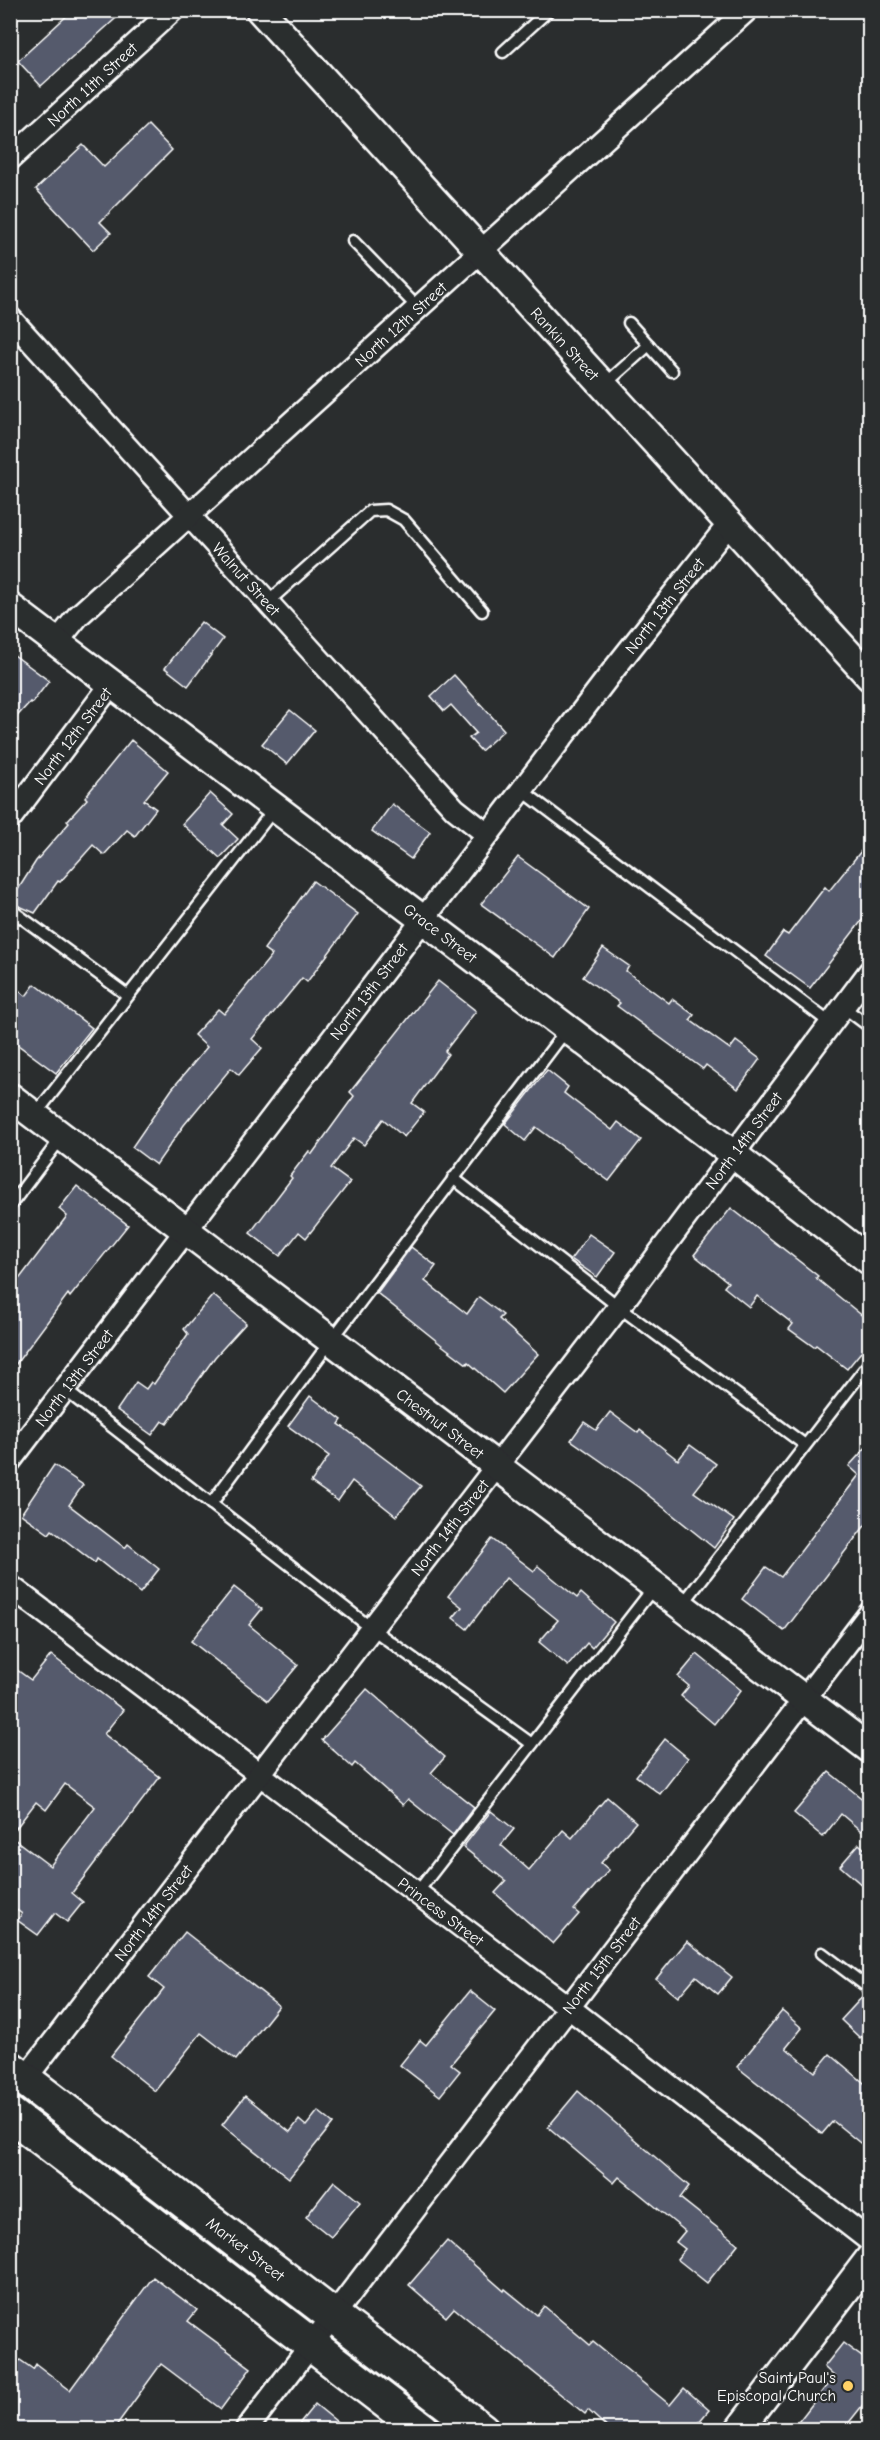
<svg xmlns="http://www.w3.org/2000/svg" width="880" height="2440" font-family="'Comic Neue',sans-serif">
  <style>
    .building { fill: #555a6c; stroke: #fff; stroke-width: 1.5 }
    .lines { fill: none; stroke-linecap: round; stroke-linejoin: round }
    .service-casing { stroke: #fff; stroke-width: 15 }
    .minor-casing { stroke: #fff; stroke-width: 26 }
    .tertiary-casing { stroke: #fff; stroke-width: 32 }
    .primary-casing { stroke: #fff; stroke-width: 38 }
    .service { stroke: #2a2d2e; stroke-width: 10 }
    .minor { stroke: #2a2d2e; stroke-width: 21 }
    .tertiary { stroke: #2a2d2e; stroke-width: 27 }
    .primary { stroke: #2a2d2e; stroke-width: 33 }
    .poi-dot { fill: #ffd166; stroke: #2a2d2e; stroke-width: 2 }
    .labels { text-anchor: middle; stroke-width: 4.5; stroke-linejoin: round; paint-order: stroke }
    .street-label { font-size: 16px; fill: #fff; stroke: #2a2d2e }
    .poi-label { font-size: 16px; fill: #fff; stroke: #2a2d2e; text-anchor: end }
  </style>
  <rect width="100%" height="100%" fill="#2a2d2e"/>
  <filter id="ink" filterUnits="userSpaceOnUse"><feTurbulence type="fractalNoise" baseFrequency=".0167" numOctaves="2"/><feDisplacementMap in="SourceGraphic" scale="12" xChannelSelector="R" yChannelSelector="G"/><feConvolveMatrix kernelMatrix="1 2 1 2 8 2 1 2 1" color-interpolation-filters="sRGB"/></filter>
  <g filter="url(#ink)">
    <g class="building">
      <path d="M73,10h52l-84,76 -23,-25z"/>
      <path d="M148,125l24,25 -72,72 11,11 -18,17 -57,-61 47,-44 21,22z"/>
      <path d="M201,622l22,17 -35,47 -23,-18z"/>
      <path d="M10,652l39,29 -17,22 -2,-1 -20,22z"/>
      <path d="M454,675l50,55 -23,21 -12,-13 7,-5 -25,-28 -7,6 -13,-15z"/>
      <path d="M290,710l25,20 -28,34 -25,-20z"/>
      <path d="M131,740l37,31 -24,29 12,9 -21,27 -8,-6 -23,25 -11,-10 -33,37 -2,-1 -23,32 -25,-11 26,-41 33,-38 -2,-2 20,-22 -2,-2z"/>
      <path d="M210,793l23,21 -10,11 15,14 -18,19 -38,-34z"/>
      <path d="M392,804l38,28 -19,27 -39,-28z"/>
      <path d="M870,840v70l-60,78 -44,-32 17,-24 5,3 37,-48 4,4z"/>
      <path d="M518,857l71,52 -34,49 -74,-54z"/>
      <path d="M313,881l45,33 -51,68 -5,-4 -50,61 10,9 -23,27 -8,-7 -47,57 -28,40 -24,-18 40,-58 35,-42 -13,-12 24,-26 6,5 48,-59 -8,-6z"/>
      <path d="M603,948l26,18 -3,5 43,32 3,-4 22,16 -4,5 40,29 6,-8 24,18 -22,30 -32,-24 -3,4 -86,-63 3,-3 -37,-26z"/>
      <path d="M438,981l38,30 -31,40 3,3 -36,49 12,9 -20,25 -21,-18 -19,26 -10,-7 -23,30 19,14 -44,56 -7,-6 -19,24 -30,-23 42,-55 -2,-2 19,-25 3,3 42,-58 -4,-4z"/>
      <path d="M10,983l16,13 9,-12 57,44 -36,45 -46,-34z"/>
      <path d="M547,1070l21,17 -4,6 48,37 6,-8 23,18 -32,41 -73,-54 -11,14 -20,-17z"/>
      <path d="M77,1186l51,39 -58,72 -2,-3 -58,78v-87l7,-9 3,2 47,-62 -8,-7z"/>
      <path d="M731,1208l87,68 -2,2 54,44v19l-23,28 -31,-24 -2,2 -25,-18 4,-5 -36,-28 -8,11 -25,-20 4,-5 -34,-27z"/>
      <path d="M589,1234l26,18 -18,25 -26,-18z"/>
      <path d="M411,1247l25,19 -11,15 42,33 12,-17 24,18 -4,4 39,35 -35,39 -35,-31 -1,2 -24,-18 -66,-53z"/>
      <path d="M213,1295l33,28 -31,34 -48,67 -5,-3 -10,14 -35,-25 19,-28 10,7 5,-7 3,2 34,-50 -4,-5z"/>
      <path d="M310,1396l32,24 -3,4 82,62 -25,30 -44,-35 -14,20 -27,-19 18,-26 -41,-30z"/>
      <path d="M610,1412l28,21 2,-3 38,30 12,-15 26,19 -22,28 40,28 -20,28 -76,-61 -67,-47 13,-18 12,8z"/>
      <path d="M870,1443v76l-86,112 -42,-32 24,-32 15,10 78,-102 -10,-9z"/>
      <path d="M54,1465l29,20 -14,20 56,43 3,-4 31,25 -19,24 -43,-34 -2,4 -43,-33 -3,4 -28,-20z"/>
      <path d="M492,1539l42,32 4,-5 39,32 4,-5 33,29 -22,26 -5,-5 -19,23 -29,-24 19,-22 -52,-42 -39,51 -14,-11 9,-11 -14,-11z"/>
      <path d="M234,1587l28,22 -13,16 49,40 -30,36 -77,-60z"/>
      <path d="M697,1654l44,36 -27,34 -33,-28 8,-10 -11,-9z"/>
      <path d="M51,1655l72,55 -19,24 56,43 -88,116 11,9 -16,20 -12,-9 -17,22 -21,-15 5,-6 -12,-9v-69l40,30 45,-59 -30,-23 -19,26 -10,-8 -26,34v-171l21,15z"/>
      <path d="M367,1689l78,68 -14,16 43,34 -21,28 -45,-36 -5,6 -48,-42 -3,4 -30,-27z"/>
      <path d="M665,1739l23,19 -28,36 -24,-18z"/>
      <path d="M829,1772l41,33v15l-9,11 -20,-17 -18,23 -29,-24z"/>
      <path d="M607,1797l29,25 -35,41 8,7 -35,40 5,4 -26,30 -58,-51 11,-12 -43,-34 28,-36 23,18 -13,16 28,25 34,-40 9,8z"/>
      <path d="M859,1844l11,10v38l-30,-26z"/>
      <path d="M185,1932l94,74 -43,54 -35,-27 -46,58 -44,-35 53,-67 -15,-12z"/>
      <path d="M687,1941l45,36 -14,17 -22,-18 -18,21 -22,-18z"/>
      <path d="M470,1991l25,20 -44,53 9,7 -20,25 -40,-31 20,-25 6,5z"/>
      <path d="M865,1994l5,2v32l-10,10 -19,-18z"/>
      <path d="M782,2011l20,17 -16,20 29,24 15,-18 40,34v63l-37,-30 -11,13 -85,-67z"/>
      <path d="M578,2091l111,95 -9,12 58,46 -31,39 -30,-24 8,-10 -9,-7 9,-11 -66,-54 -5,6 -66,-56z"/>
      <path d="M245,2096l45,36 9,-12 7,6 12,-15 15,12 -44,55 -67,-53z"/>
      <path d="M334,2181l26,21 -29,35 -25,-20z"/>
      <path d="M447,2241l57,50 1,-2 32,26 7,-9 46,39 3,-3 77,63 14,-17 25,22 -17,20h-82l-22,-20 -3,4 -131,-106 -8,9 -37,-32z"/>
      <path d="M153,2277l44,33 -9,11 63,47 -30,41 -60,-45 -48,66h-103v-58l10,-12 13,9 3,-5 34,26z"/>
      <path d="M843,2343l27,20v33l-27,34h-51l42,-54 -10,-9z"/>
      <path d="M315,2404l32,26h-53z"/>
    </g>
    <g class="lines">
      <g class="service-casing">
        <g id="service">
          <path d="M503,52l46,-42"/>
          <path d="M353,241l66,68"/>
          <path d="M629,323l43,48"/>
          <path d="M603,386l46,-41"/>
          <path d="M268,602l102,-91 16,-1 18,10 78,91"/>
          <path d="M523,791l307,232"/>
          <path d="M10,909l117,86"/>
          <path d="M842,1006l28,21"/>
          <path d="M35,1115l240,-307"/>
          <path d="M453,1178l166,129 186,138"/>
          <path d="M10,1206l52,-69"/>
          <path d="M65,1390l306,238 161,116"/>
          <path d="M211,1504l119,-162 237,-313"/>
          <path d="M682,1605l188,-243"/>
          <path d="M416,1894l238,-307"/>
          <path d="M822,1953l48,36"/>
        </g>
      </g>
      <g class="minor-casing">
        <g id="minor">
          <path id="s1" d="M10,159l163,-149"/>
          <path id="s2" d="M10,318l445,491 33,26"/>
          <path id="s3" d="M56,643l22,-27 669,-606"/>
          <path id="s4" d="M10,819l103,-137"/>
          <path id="s5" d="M10,1461l605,-793 114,-144"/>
          <path id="s6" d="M10,1586l558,421 302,234"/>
          <path id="s7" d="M25,2079l594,-772 251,-336"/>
          <path id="s8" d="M246,2430l624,-817"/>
        </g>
      </g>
      <g class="tertiary-casing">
        <g id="tertiary">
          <path id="s9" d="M260,10l610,667"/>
          <path id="s10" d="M10,607l723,547 137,107"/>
          <path id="s11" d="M10,1097l860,652"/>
          <path d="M739,2430l131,-172"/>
        </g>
      </g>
      <g class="primary-casing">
        <g id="primary">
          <path id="s12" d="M10,2068l472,362"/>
          <path d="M10,2114l413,316"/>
        </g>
      </g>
      <use href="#service" class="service"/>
      <use href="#minor" class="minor"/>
      <use href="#tertiary" class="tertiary"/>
      <use href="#primary" class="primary"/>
    </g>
  </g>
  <circle class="poi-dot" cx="848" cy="2386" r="6"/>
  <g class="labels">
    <g class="street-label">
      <text dy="6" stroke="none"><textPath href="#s1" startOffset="111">North 11th Street</textPath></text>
      <text dy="6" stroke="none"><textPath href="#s3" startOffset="470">North 12th Street</textPath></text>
      <text dy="6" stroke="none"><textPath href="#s9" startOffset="452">Rankin Street</textPath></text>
      <text dy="6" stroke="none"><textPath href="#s2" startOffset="352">Walnut Street</textPath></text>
      <text dy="6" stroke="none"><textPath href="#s5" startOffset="1077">North 13th Street</textPath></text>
      <text dy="6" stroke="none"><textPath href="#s4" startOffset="104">North 12th Street</textPath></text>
      <text dy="6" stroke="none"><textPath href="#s10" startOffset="540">Grace Street</textPath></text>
      <text dy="6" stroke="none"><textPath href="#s5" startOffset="591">North 13th Street</textPath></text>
      <text dy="6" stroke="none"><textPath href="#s7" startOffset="1182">North 14th Street</textPath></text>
      <text dy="6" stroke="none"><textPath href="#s5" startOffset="105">North 13th Street</textPath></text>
      <text dy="6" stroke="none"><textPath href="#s11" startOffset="540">Chestnut Street</textPath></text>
      <text dy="6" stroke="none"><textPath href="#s7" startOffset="696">North 14th Street</textPath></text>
      <text dy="6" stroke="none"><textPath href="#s7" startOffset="210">North 14th Street</textPath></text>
      <text dy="6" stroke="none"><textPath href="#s6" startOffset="540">Princess Street</textPath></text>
      <text dy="6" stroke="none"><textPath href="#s8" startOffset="585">North 15th Street</textPath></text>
      <text dy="6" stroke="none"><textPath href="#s12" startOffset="297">Market Street</textPath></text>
    </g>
    <g class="poi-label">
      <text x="836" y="2383">Saint Paul's<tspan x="836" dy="18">Episcopal Church</tspan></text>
    </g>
  </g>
  <rect width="880" height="2440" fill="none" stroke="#2a2d2e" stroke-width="36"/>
  <rect x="18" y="18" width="844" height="2404" fill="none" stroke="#fff" stroke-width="2" filter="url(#ink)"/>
</svg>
